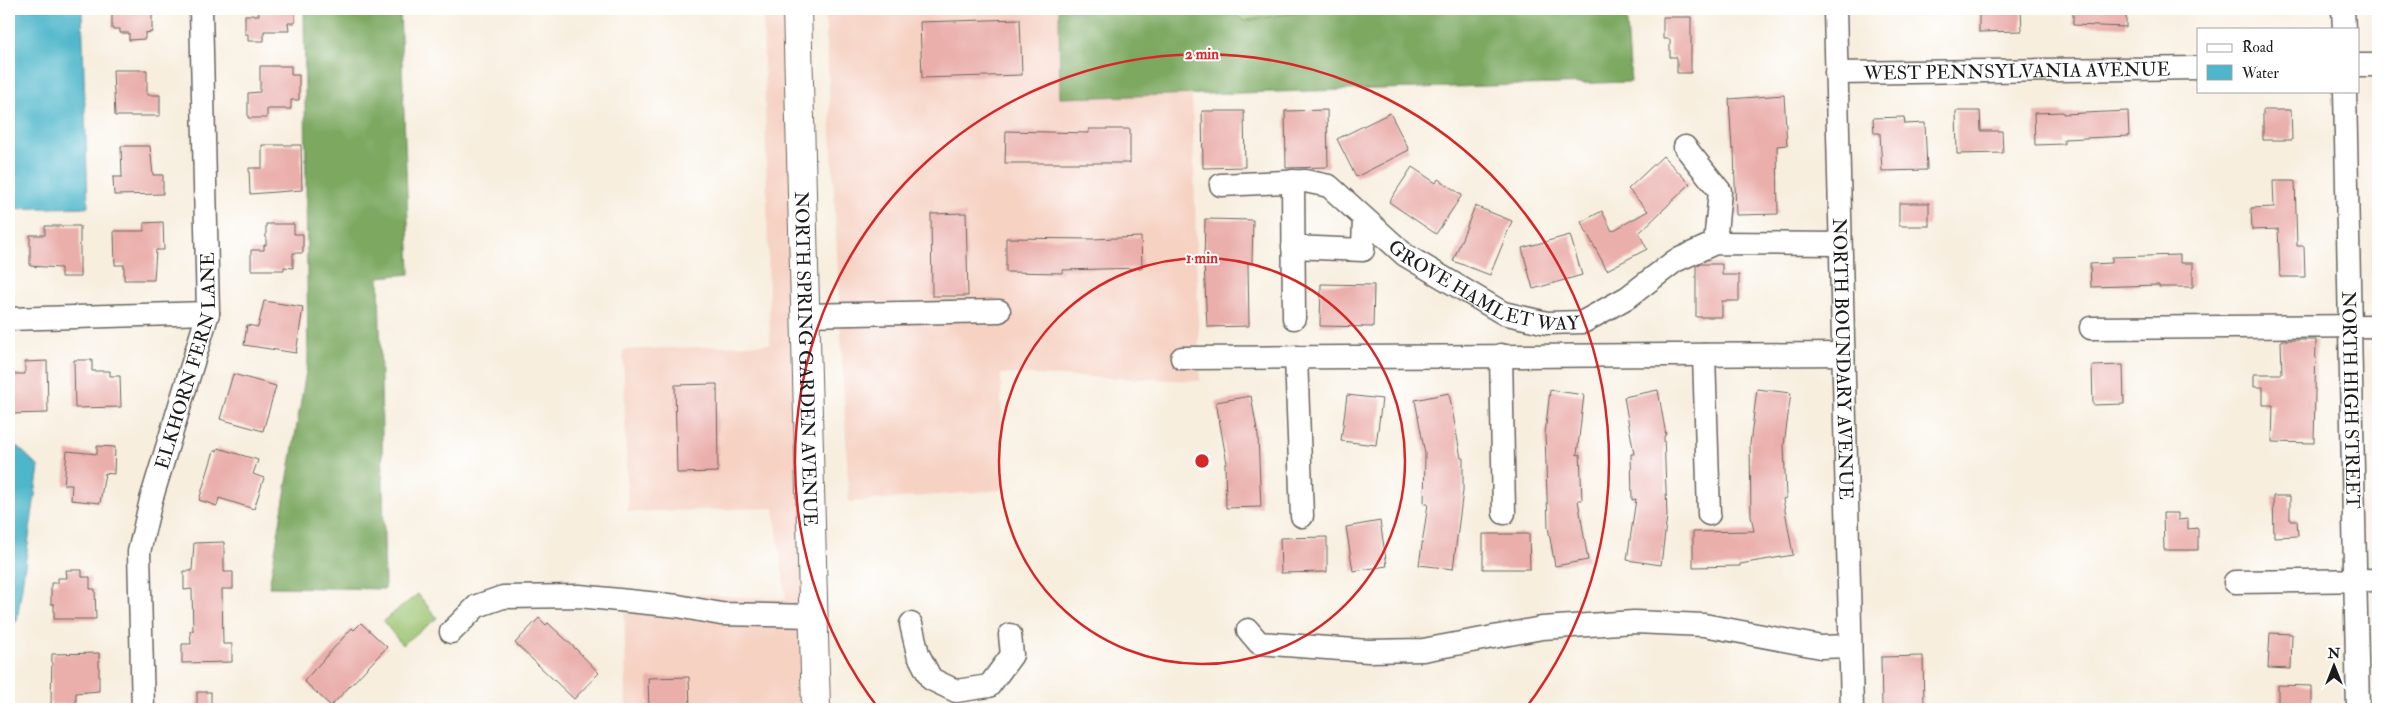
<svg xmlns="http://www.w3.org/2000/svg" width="2387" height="718" font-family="'IM FELL Double Pica',serif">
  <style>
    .built { fill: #f6d2c3 }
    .green { fill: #9ac26d; stroke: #5b6f44 }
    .forest { fill: #7ba860; stroke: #4c623e }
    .water { fill: #4db6ca; stroke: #346973 }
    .building { fill: #eaafab }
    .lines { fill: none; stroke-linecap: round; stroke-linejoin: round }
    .minor-casing { stroke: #696660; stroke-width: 25 }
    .highway-casing { stroke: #696660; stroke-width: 30 }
    .minor { stroke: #fff; stroke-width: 22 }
    .highway { stroke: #fff; stroke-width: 28 }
    .ring { fill: none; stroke: #d62828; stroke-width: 2.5 }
    .labels { text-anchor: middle; stroke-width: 4; stroke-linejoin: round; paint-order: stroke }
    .street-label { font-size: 19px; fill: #1c1c1c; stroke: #fff }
    .centre { fill: #d62828; stroke: #fff; stroke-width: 2.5 }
    .ring-label { font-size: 15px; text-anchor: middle; font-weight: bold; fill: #d62828; stroke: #fff; stroke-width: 4; stroke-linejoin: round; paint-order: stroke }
  </style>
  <rect width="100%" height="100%" fill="#fff"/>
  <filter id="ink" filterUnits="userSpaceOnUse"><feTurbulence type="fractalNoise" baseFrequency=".02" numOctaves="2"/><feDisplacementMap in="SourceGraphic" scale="10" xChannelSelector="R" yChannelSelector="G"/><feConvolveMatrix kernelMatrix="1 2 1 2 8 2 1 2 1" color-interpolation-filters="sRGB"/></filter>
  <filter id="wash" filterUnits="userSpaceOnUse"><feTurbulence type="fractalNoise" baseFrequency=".0096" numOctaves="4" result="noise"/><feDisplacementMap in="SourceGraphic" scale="20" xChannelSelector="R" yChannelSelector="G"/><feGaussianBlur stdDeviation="1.12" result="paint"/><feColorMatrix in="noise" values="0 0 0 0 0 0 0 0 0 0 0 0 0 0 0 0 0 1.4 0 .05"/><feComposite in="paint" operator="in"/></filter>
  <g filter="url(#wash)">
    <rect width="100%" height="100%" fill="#f7eede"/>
    <g class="built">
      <path d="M763,9h25l20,700h-182l-2,-118 162,8 -12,-91 -146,4 -5,-162 147,-6z"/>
      <path d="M825,9h234l1,89 132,-4 8,287 -199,-7 2,116 -154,12z"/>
    </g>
    <g class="green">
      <path d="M1228,9h89l-73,12z"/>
      <path d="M418,594l19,24 -35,27 -19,-24z"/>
    </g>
    <g class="forest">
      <path d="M304,9h96l10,265 -31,3 6,312 -116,-2 39,-227z"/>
      <path d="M1059,9h169l16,12 73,-12h309l5,73 -571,16z"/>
    </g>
    <g class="water">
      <path d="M9,9h73l6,198 -79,2z"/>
      <path d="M9,445l9,2 21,20 -22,154 -8,4z"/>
    </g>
    <g id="blocks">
      <g class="building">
        <path d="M112,9h40v23l-7,1v6l-16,1v-7h-9v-4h-8z"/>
        <path d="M258,9h37v14h-7l1,8h-25v10h-16v-7h-3v-19h14z"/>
        <path d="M2001,9h20l1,22 -43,1v-20l22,-1z"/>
        <path d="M2073,9h53v18l-53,-2z"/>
        <path d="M1663,17h28v56h-14v-16h-7v-18h-7z"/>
        <path d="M1020,19l2,56 -100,3 -2,-56z"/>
        <path d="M260,66h31v9h8v25h-8v9h-24v9h-19v-25l12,-1z"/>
        <path d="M113,70h34v25h13v21h-45z"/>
        <path d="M1784,95l3,50 -10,1 1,68 -42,1 -2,-66h-2l-3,-50z"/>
        <path d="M1327,110l1,57 -42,1 -1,-57z"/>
        <path d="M2263,110h28l1,30h-29z"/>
        <path d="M1202,111h42l1,56 -42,1z"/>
        <path d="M1956,111h24l1,20h21l1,22 -46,1z"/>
        <path d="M2128,111l1,25 -65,3v5l-29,1 -1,-32 29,-1v2z"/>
        <path d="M1390,113l19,37 -53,27 -19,-38z"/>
        <path d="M1904,117l1,7 20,-1 2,47 -45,1 -2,-38h-6l-1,-15z"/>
        <path d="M1089,129h41v34h-125l1,-32 83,2z"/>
        <path d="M262,145h39l1,45 -52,4 -1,-26h13z"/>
        <path d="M121,146h29l3,29h10v19l-49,1 -1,-18h9z"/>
        <path d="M1663,156l27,28 -51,49 8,16 -40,21 -26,-48 21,-11 10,20 36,-20 -20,-22z"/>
        <path d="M1412,167l24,16 2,-4 24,16 -26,39 -47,-32z"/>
        <path d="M2273,181h22l2,65h7l1,31h-25l-2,-48 -26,1 -1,-22 23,-1z"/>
        <rect x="1899" y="203" width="30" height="23"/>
        <path d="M1475,206l37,15 -22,54 -37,-14z"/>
        <path d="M966,213l2,83h-36l-1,-82z"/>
        <path d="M1205,219l48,1 -1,43h-4l1,63 -42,1 -3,-65z"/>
        <path d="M163,222l1,28h-8l-2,30h-30v-15h-9l-1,-34h30v-8z"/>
        <path d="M266,224h28v10h9v19h-10v15l-9,-1v3h-33v-20h13v-5h2z"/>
        <path d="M45,226h35v51h-19v-9l-31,-2v-31h15z"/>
        <path d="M1570,235l12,40 -49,14 -11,-41z"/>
        <path d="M1141,237l1,31 -79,2v3l-57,-1v-34l86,1z"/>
        <path d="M2180,255v8h13v24h-34v-2l-68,2 -1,-23 22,-1v-6z"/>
        <path d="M1701,264h21v11h17v26h-17v16h-26v-51z"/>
        <path d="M1321,284l53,1 -1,42 -53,-1z"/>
        <path d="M264,301l39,6 -7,46 -52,-8 3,-20 11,2z"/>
        <path d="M2281,340h35l-2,103 -42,-1 1,-37h-10v-18h-9v-13h28z"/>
        <path d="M74,360h18v11h18v5h10l1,31 -46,1z"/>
        <path d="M47,361l1,52 -39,1v-40h16v-12z"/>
        <path d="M2123,365l1,39 -31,1 -1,-39z"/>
        <path d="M233,374l43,12 -13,45 -43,-12z"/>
        <path d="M717,384l1,88 -41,1 -2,-88z"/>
        <path d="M1757,389l34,4 -7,52 2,53 -3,1 10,56 -53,9v2l-47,1v-35l61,-1 -3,-15 -1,-72z"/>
        <path d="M1550,390l34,5 -7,60 3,-1 2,46h-4l10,60 -33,6 -7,-39 -3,-93z"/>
        <path d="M1658,390l8,45 -2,1 3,80 -6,49 -34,-5 9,-61 -4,1 -1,-46h3l-10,-57z"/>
        <path d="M1449,393l12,65h2v33l-10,78 -34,-4 9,-61h-4l1,-50 -10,-54z"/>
        <path d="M1347,395l35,4 -6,46 -35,-4z"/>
        <path d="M1251,396l7,40 3,71 -35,1 -1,-45h2l-11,-61z"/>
        <path d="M97,446l18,1 -1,27 -9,-1 -5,30 -29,-3 1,-15h-8l3,-34 30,3z"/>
        <path d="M218,448l40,12 -5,14 11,4 -10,31 -35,-11 -2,8 -18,-6 15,-49h3z"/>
        <path d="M2273,496h17v24h7l1,16 -24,1z"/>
        <path d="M2163,513h15v7l10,-1v10l10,-1v22h-34z"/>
        <path d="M1380,521l7,45 -34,5 -7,-44z"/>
        <path d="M1483,534h46l1,35h-47z"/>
        <path d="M1327,537v35l-46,1 -1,-35z"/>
        <path d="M224,542v30h9v17h-11l1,55h9v18l-50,1v-19h9l-1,-13h3l-1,-42 -8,1v-19h8l2,-28z"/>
        <path d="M66,570h16v7h8v12h5l1,30h-42v-15h-3v-21h7v-5h9z"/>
        <path d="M539,618l7,7 2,-2 29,27 22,23 -25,26 -59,-56z"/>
        <path d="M361,623l26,24 -56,59 -27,-25 48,-53 2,2z"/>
        <path d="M2270,633l22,1 -1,35 -23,-1z"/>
        <path d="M99,653v38l-23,2v11l-25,1 1,-51z"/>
        <path d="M1923,656l1,50 -42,1 -1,-50z"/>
        <path d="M689,677l1,32h-41l-1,-31z"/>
        <path d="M2278,685l34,1v23h-34z"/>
        <rect x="197" y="692" width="14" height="17"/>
      </g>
    </g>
  </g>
  <g filter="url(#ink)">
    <use href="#blocks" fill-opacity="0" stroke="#696660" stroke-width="1"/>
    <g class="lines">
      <g class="minor-casing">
        <g id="minor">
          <path id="s1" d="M1835,9l17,700"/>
          <path d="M2343,9l1,20"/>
          <path d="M2358,65h20"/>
          <path id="s2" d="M1836,73l362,-5"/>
          <path id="s3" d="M2345,91l13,618"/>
          <path d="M1685,147l35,44 -5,52"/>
          <path d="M1293,181l1,137"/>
          <path id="s4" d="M1221,185l84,-4 24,5 76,69 98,58 44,10 36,-1 45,-25 47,-36 40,-18 125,1"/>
          <path d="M1293,247l70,3 1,-32"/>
          <path d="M805,315l194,-4"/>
          <path d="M9,319l199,-6"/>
          <path d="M2091,328l287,-2"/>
          <path d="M1501,355l3,158"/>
          <path d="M1704,355l5,159"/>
          <path d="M1296,357l6,159"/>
          <path d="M1182,358l660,-4"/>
          <path d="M2235,582l143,-2"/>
          <path d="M911,624l7,30 13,25 25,12 33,-5 23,-31 -2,-20"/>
          <path d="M1248,630l11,13 109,8 55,-1 119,-22 92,-6 70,3 117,22 29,-1"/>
          <path d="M451,632l26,-26 26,-9 76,-1 99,10 43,8 92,2"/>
          <path id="s5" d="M143,709l-4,-157 12,-52 57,-187 -7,-304"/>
        </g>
      </g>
      <g class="highway-casing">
        <g id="highway">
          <path id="s6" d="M797,9l19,700"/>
        </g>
      </g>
      <use href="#minor" class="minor"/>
      <use href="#highway" class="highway"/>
    </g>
  </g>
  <g class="ring">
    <circle cx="1202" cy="461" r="203"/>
    <path d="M879 709A407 407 0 1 1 1525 709"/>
  </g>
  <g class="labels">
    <g class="street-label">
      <text dy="7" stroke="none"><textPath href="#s2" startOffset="181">WEST PENNSYLVANIA AVENUE</textPath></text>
      <text dy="7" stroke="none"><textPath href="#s4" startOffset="298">GROVE HAMLET WAY</textPath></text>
      <text dy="7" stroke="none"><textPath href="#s6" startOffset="350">NORTH SPRING GARDEN AVENUE</textPath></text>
      <text dy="7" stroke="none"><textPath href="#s1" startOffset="350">NORTH BOUNDARY AVENUE</textPath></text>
      <text dy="7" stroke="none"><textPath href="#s5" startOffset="355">ELKHORN FERN LANE</textPath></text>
      <text dy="7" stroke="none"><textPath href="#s3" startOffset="309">NORTH HIGH STREET</textPath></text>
    </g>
  </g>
  <circle cx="1202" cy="461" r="8" class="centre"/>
  <g class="ring-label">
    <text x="1202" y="59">2 min</text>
    <text x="1202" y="263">1 min</text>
  </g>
  <rect width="2387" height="718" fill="none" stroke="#fff" stroke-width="30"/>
  <rect x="2197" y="28" width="162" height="65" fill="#ffffff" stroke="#a4a4a4"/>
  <rect x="2207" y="44" width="25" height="8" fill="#ffffff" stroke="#a4a4a4"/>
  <text x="2242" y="52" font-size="15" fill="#1c1c1c">Road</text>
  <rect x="2207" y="65" width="25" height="15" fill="#4db6ca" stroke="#a4a4a4"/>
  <text x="2242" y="78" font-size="15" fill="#1c1c1c">Water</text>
  <g transform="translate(2334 666)" stroke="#ffffff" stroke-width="4" paint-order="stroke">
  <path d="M0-4L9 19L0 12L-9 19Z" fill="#1c1c1c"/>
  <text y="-8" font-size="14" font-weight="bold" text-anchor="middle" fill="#1c1c1c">N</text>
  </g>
</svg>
